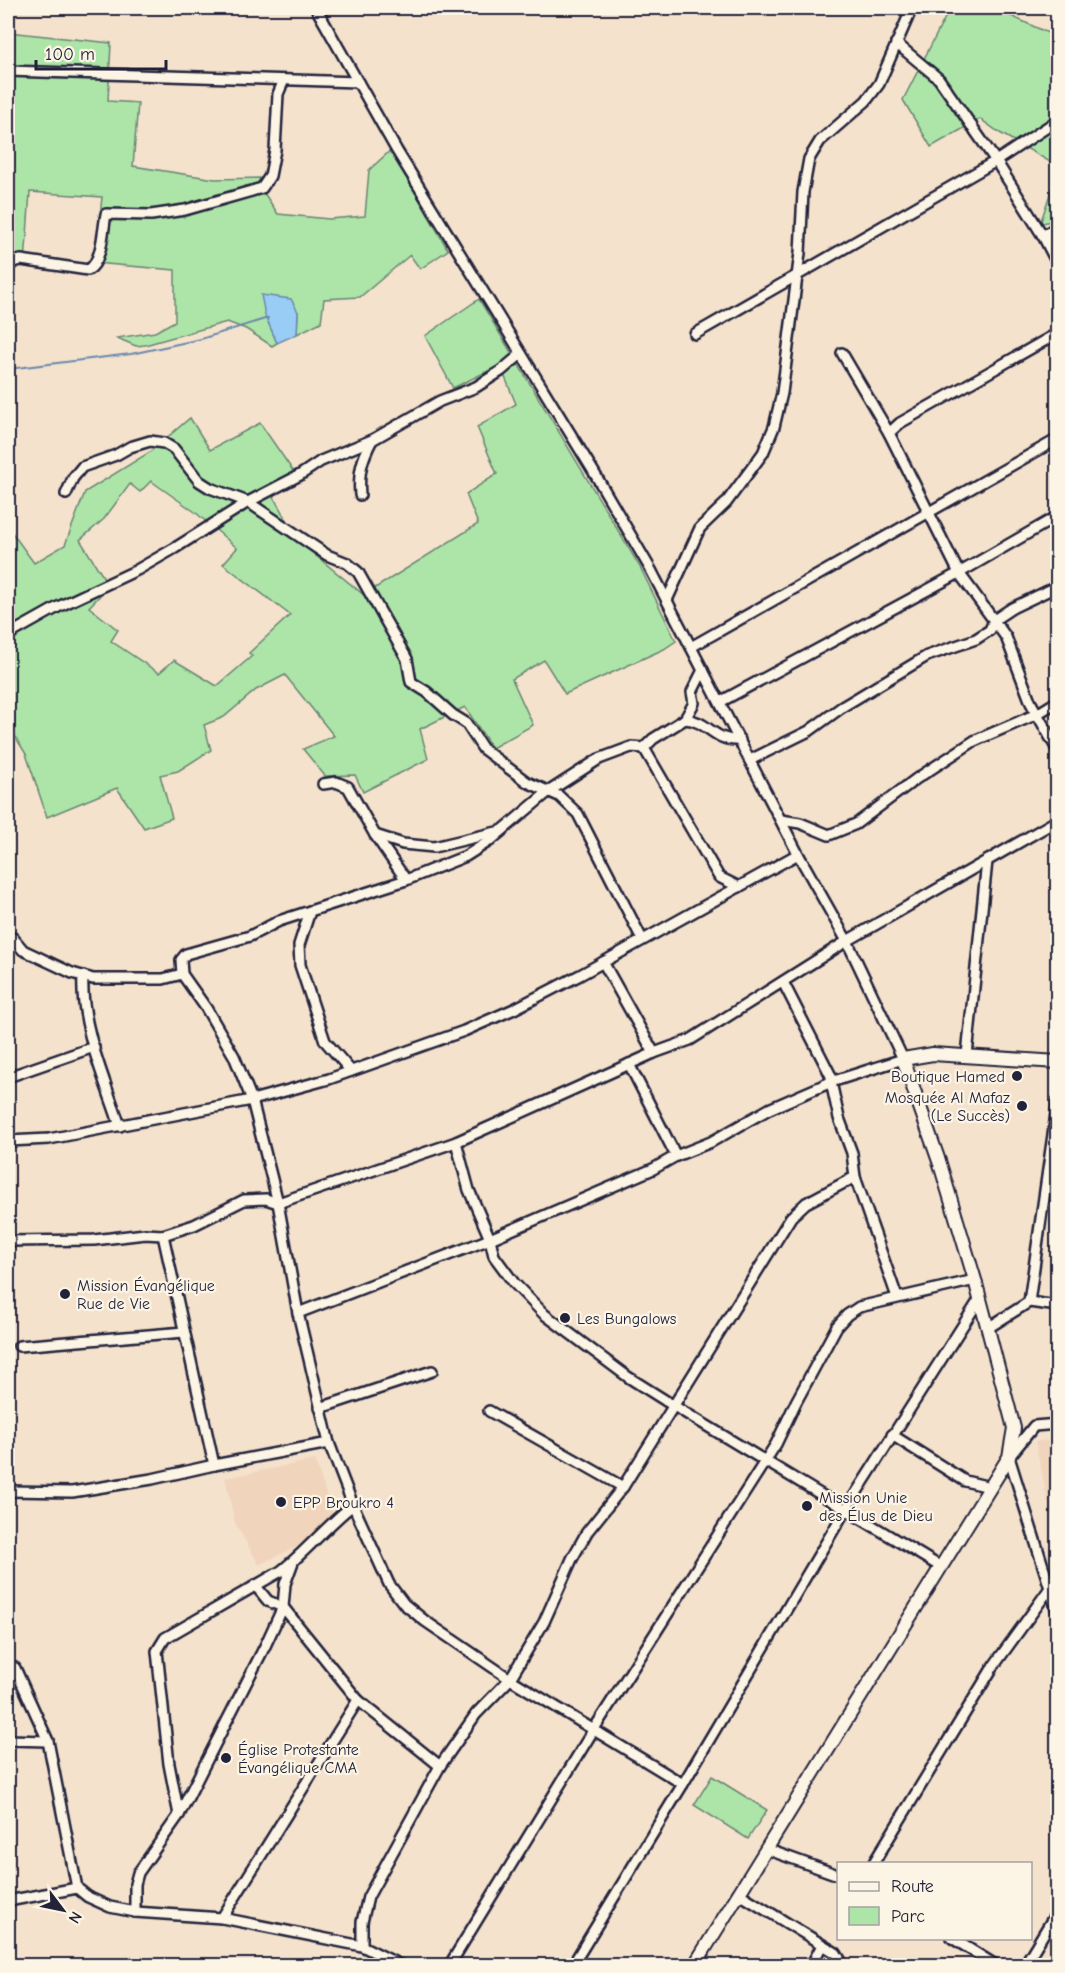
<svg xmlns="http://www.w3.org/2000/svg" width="1065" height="1973" font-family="'Comic Neue',sans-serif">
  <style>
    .built { fill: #f0d5bc }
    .green { fill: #ade5a8; stroke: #688472; stroke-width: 1.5; fill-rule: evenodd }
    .water { fill: #99cdf6; stroke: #6989ab; stroke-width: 1.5 }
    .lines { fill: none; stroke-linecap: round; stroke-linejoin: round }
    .stream { stroke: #6989ab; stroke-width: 2 }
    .minor-casing { stroke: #22223b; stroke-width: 14 }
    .tertiary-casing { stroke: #22223b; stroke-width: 16 }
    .minor { stroke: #fcf5e5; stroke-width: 9 }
    .tertiary { stroke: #fcf5e5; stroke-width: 12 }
    .poi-dot { fill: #22223b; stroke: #fcf5e5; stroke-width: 2 }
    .labels { text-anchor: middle; stroke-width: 4.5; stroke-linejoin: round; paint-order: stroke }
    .poi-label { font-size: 16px; fill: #22223b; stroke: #fcf5e5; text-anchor: start }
  </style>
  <rect width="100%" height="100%" fill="#f5e2cd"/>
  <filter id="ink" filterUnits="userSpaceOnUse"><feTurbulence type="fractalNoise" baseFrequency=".0167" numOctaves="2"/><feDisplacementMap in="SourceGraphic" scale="12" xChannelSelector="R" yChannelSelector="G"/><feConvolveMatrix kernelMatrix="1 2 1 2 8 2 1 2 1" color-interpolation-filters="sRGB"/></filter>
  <g filter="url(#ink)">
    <g class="built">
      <path d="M1057,1440h1l-1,105 -22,-104z"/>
      <path d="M315,1460l22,67 -78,38 -24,-42 -10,-45z"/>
    </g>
    <g class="green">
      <path d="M950,8h54l-2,4 55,25v129l-57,-33 -20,-14 -49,28 -28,-47z"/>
      <path d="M8,32l103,11 -3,58 30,2 -5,63 82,13 49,-1v15l14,21 51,5 36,-3 4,-46 22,-20 57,100 -28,19 -10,-14 -50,42 -36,2 -3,23 -24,12 1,-22 -33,3 12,28 -5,3 -26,-17 -19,-7 -82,23 -9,1 -19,-8 38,-6 20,-11v-51l-80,-7 7,-66 -72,-5 -5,72 -17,9z"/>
      <path d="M1057,173v46l-17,5z"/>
      <path d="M479,299l161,268 36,74 -12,8 -99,45 -21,-34 -32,19 21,46 -41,23 -27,-41 -45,22 8,30 -65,33 -8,-17 -30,1 -22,-27 31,-13 -49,-61 -29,15 -32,27 -20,8 7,25 -33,21 -18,4 12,43 -28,10 -27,-40 -70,29 -21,-63 -18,-29v-198l26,36 31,-18 20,-53 65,-40 40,-34 20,32 50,-27 40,58 -27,15 25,45 66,54 114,-71 -12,-30 31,-20 -20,-47 39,-23 -16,-39 -47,23 -28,-52zM151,481l44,31 42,36 -14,16 67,51 -41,38 3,3 -35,30 -43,-26 -15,13 -48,-32 7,-11 -29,-23 20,-21 -29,-46 24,-21 26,-35 10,8z"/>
      <path d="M712,1776l55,34 -19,29 -54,-34z"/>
    </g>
    <path class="water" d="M261,295l30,4 7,13 -1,22 -20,9 -12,-28z"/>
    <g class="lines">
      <path class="stream" d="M8,369l123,-15 70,-15 67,-21"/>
      <g class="minor-casing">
        <g id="minor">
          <path d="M316,8l81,143 195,318 59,101 147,284 49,87 56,118 -72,23 8,36 13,35 3,24 42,120"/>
          <path d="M896,43l43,36 57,82 47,75 15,29"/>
          <path d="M8,71l350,11"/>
          <path d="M1043,236l15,-10"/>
          <path d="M8,263l13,-3 67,10c14,-7 15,-40 18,-56l45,1 34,-5 77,-22 8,-12 5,-26 3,-56 6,-14"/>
          <path d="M695,334l301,-173 62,-41"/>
          <path d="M842,353l47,80 70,140 47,64 25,66 27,48"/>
          <path d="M889,433l11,-10 158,-90"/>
          <path d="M66,494l7,-16 9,-11 34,-12 14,-8 20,-6 14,2 10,6 25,32 11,7 38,14 79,53 20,8 11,9 49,87 4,23 16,10 26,23 13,8 17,26 44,33 32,14 19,18 64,125"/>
          <path d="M360,495c-2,-22 2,-36 12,-55"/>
          <path d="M667,600l33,-72 26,-25 37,-50 11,-26 8,-34 7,-54 11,-86 3,-61 6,-33 11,-18 46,-40 13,-17 33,-76"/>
          <path d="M8,635l50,-28 79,-37 38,-22 73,-46 52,-27 21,-14 51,-21 68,-39 36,-14 25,-16 20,-17"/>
          <path d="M691,647l367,-208"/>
          <path d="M720,702l239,-129 99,-57"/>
          <path d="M685,719l9,-16 -2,-11 11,-22"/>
          <path d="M644,748l75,129 20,10"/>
          <path d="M750,760l59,-29 33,-24 85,-51 49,-17 14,-9 4,-10 18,-12 46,-22"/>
          <path d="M323,784l13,-2 12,5 27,48 31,45"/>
          <path d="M781,820l19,3 29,12 27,-11 60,-45 58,-38 63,-27 21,-13"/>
          <path d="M375,835l28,9 31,3 67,-16"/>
          <path d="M310,911l-11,34 1,20 25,76 26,30"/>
          <path d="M13,938l10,12 49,23 21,6h70l19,-5"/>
          <path d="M603,962l51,91"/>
          <path d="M83,976c-3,49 22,104 37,150"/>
          <path d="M967,1055l20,-194"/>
          <path d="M629,1064l47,92"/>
          <path d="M8,1077l86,-30"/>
          <path d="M8,1141l41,-2 203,-39 77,-21 135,-48 50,-22 66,-34 218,-121"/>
          <path d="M456,1142l13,48 21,49 4,17 20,27 30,31 84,63 46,29 267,161"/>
          <path d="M163,1235l51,230"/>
          <path d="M8,1241l86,-1 51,-6 18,1 31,-10 50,-25 22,-1 12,4 178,-61 198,-89 36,-13 157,-99 211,-121"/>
          <path d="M1029,1302l29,-202"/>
          <path d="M298,1313l192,-74 163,-70 23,-13 35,-14 58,-33 62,-27v-6l-48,-94"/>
          <path d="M988,1328l41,-26 29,4"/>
          <path d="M19,1346l165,-14"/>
          <path d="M320,1408l112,-37"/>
          <path d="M489,1411l134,76"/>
          <path d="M1058,1424l-24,2 -25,31 49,157"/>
          <path d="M892,1435l73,46 25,6"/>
          <path d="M8,1491l64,1 80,-13 62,-14 115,-22"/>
          <path d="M255,1585l13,16 15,6 75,93 82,66"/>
          <path d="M8,1664l7,4 33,73 29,147 11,9 22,10 25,5 87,6 140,28 40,20"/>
          <path d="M8,1740l40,1"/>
          <path d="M683,1784l-173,-105 -85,-58 -21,-17 -15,-20 -36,-79 -24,-62 -31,-130 -20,-110 -26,-103 -18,-44 -28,-48 -24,-34 -1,-14 5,-6 64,-18 29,-15 127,-41 60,-24 25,-16 57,-48 51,-33 32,-12 13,1 9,-9 32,-20c24,2 28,23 55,21"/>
          <path d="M179,1815l-10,-51 -12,-113 8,-13 116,-67c26,-20 46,-46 72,-66"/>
          <path d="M766,1849l72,26"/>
          <path d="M873,1864l120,-197 57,-79"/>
          <path d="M738,1893l98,60 8,13"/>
          <path d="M8,1901l69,-13"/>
          <path d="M135,1912v-28l3,-11 41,-58 86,-169 18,-39 2,-23 8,-22"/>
          <path d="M222,1918l136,-218"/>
          <path d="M952,1938l45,28"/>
          <path d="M362,1946v-24l6,-25 72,-131 36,-52 34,-35 34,-57 28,-63 15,-27 36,-45 168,-270 15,-14 49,-26"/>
          <path d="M449,1966l145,-237 182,-285 20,-42 41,-76 10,-11 12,-8 116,-27"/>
          <path d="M572,1966l111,-182 163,-275 133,-209"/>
          <path d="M811,1966l11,-21"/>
          <path d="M1024,1966l34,-56"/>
        </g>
      </g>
      <g class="tertiary-casing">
        <path id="tertiary" d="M694,1966l315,-509 5,-29 -39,-148 -35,-116 -37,-105 30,-5 125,8"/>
      </g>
      <use href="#minor" class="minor"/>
      <use href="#tertiary" class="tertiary"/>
    </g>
  </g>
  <g class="poi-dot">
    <circle cx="1017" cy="1076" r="6"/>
    <circle cx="1022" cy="1106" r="6"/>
    <circle cx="65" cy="1294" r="6"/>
    <circle cx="565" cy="1318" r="6"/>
    <circle cx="281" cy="1502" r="6"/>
    <circle cx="807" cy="1506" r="6"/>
    <circle cx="226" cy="1758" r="6"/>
  </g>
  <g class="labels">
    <g class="poi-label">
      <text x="1005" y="1082" text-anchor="end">Boutique Hamed</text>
      <text x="1010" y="1103" text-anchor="end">Mosquée Al Mafaz<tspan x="1010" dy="18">(Le Succès)</tspan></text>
      <text x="77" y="1291">Mission Évangélique<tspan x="77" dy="18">Rue de Vie</tspan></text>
      <text x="577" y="1324">Les Bungalows</text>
      <text x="819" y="1503">Mission Unie<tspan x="819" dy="18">des Élus de Dieu</tspan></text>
      <text x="293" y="1508">EPP Broukro 4</text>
      <text x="238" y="1755">Église Protestante<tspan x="238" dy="18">Évangélique CMA</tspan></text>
    </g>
  </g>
  <rect width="1065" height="1973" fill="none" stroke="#fcf5e5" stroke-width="30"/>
  <rect x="15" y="15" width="1035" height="1943" fill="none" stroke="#22223b" stroke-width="2" filter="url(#ink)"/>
  <rect x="837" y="1862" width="195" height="78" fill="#fcf5e5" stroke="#a5a1a1" stroke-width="1.5"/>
  <rect x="849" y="1882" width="30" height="9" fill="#fcf5e5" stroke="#a5a1a1" stroke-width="1.5"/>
  <text x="891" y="1892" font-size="18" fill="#22223b">Route</text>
  <rect x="849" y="1907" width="30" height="18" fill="#ade5a8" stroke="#a5a1a1" stroke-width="1.5"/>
  <text x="891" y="1922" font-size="18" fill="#22223b">Parc</text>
  <g transform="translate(63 1910) rotate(122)" stroke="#fcf5e5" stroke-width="4.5" paint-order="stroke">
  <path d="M0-4.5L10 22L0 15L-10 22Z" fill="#22223b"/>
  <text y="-9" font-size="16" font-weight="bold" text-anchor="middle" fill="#22223b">N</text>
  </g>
  <path d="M36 60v9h130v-9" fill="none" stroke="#22223b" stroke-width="3"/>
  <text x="45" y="60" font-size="18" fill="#22223b" stroke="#fcf5e5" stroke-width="4.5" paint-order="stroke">100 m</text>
</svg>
